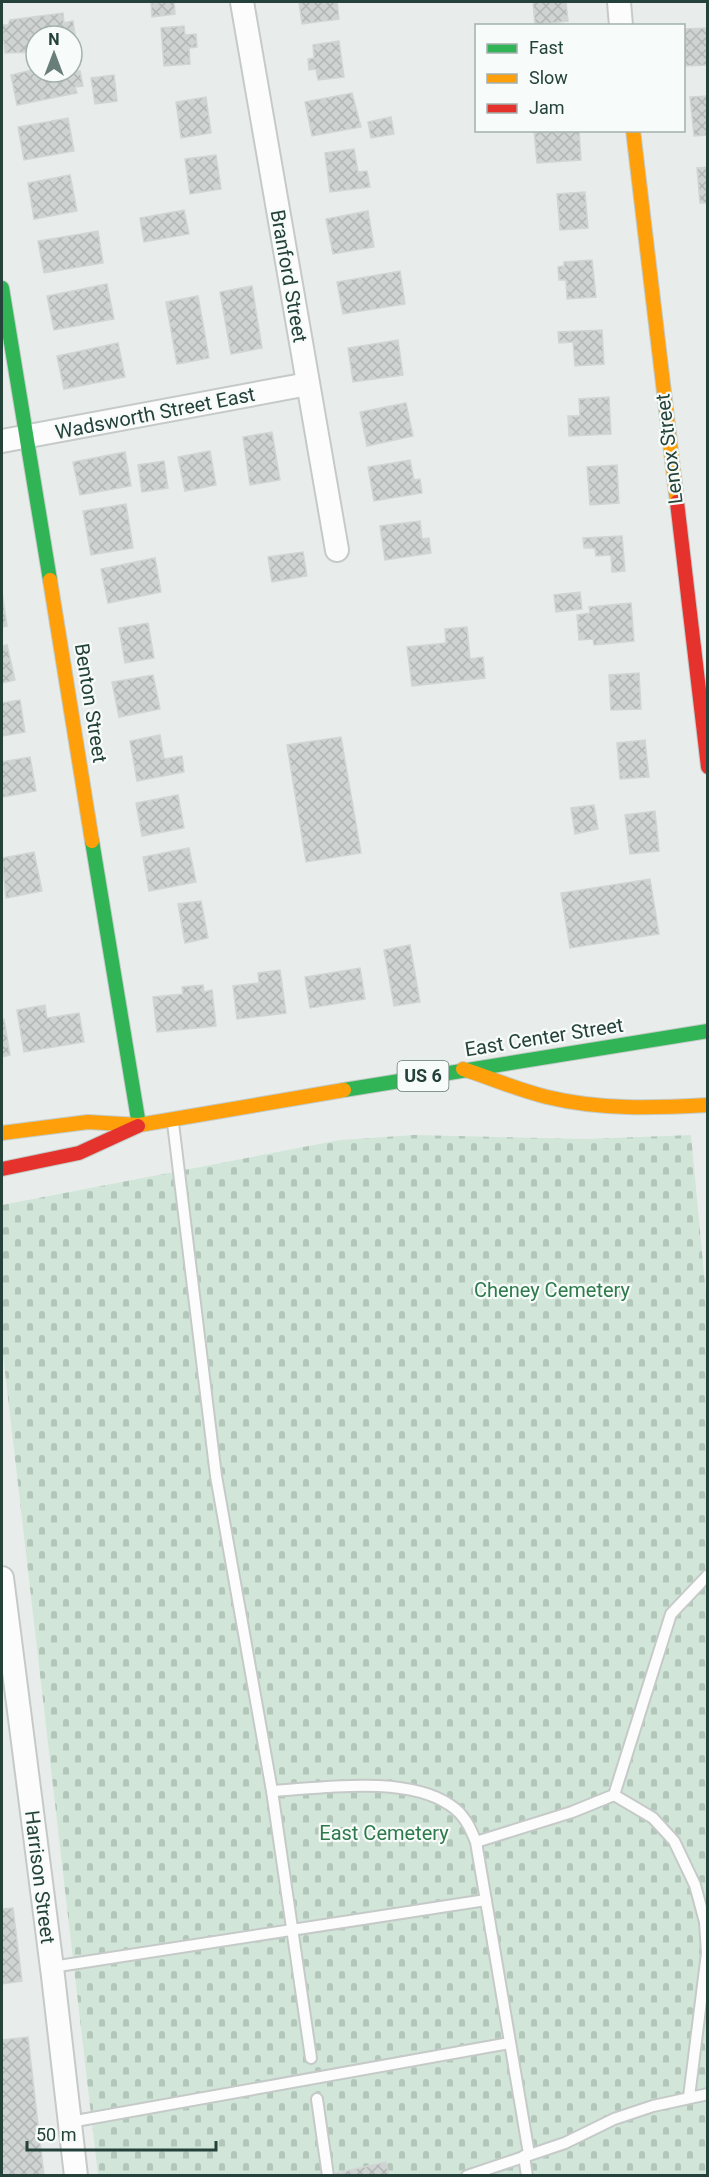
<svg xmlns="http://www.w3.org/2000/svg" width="709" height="2177" font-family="Roboto,sans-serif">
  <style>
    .cemetery { fill: url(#cemetery-stones) }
    .building { fill: url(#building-cross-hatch); stroke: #d1d6d4; stroke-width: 1.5 }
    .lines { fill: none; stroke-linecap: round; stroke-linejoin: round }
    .lane-casing { stroke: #c5cac8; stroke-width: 14 }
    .street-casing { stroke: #c5cac8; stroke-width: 26 }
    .fast-casing { stroke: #c3cbc8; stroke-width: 16 }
    .slow-casing { stroke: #c3cbc8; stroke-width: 16 }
    .jam-casing { stroke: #c3cbc8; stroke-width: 16 }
    .lane { stroke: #fcfcfc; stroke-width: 10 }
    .street { stroke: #fcfcfc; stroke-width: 22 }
    .fast { stroke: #30b455; stroke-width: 14 }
    .slow { stroke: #ff9f0a; stroke-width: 14 }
    .jam { stroke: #e5322d; stroke-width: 14 }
    .labels { text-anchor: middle; stroke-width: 4.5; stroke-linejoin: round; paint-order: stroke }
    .shield { fill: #f7fbf9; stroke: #637a73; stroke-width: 1.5 }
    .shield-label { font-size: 18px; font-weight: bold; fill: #24423a }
    .street-label { font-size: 20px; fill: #24423a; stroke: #f7fbf9 }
    .park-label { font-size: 20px; fill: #2d7a4b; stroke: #f7fbf9 }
  </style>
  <defs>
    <pattern id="cemetery-stones" width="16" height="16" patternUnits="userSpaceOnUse" patternTransform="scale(1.5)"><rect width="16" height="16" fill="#d1e6d8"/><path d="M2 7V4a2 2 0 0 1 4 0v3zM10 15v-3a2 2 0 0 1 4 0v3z" fill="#b3c6ba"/></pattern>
    <pattern id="building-cross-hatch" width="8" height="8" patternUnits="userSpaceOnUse" patternTransform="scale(1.5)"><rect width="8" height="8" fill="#cfd4d2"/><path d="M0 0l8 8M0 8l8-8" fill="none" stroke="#b2b7b5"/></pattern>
  </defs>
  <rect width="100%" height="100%" fill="#e8edeb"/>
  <path class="cemetery" d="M414,1135l172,4 105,-4 17,181 -1,859h-609l-96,-829v-141l338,-65z"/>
  <g class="building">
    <path d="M174,2l1,12 -23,3 -1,-14z"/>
    <path d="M299,2h38l2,17 -37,5z"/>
    <path d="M533,2h33l2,19 -33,4z"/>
    <path d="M63,13l1,10 9,-2 2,14 -39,1v16l-31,1 -3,-28h6l2,-5z"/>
    <path d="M184,26l1,9 11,-1 1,13 -8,1 1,16 -26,2 -3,-38z"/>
    <path d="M708,28v37l-24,1v-37z"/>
    <path d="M339,41l5,36 -26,3 -2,-11 -7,1 -1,-11 6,-1 -1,-13z"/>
    <path d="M36,69v3l44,-1 3,15 -8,1 2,6 -60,12 -6,-30z"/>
    <path d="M114,75l3,26 -22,3 -4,-26z"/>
    <path d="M352,93l9,34 -49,9 -7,-34z"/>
    <path d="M708,96v39l-14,1 -4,-39z"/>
    <path d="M206,97l5,36 -30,5 -5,-36z"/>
    <path d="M391,117l3,17 -23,4 -3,-16z"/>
    <path d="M68,118l6,33 -50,9 -6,-33z"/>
    <path d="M534,130h45l2,30 -44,3z"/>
    <path d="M354,149l4,23 9,-1 3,16 -40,5 -5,-39z"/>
    <path d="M216,155l5,34 -31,5 -5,-35z"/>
    <path d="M708,167v36h-8l-3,-35z"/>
    <path d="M70,175l7,36 -43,8 -6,-36z"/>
    <path d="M585,192l3,36 -28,2 -3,-36z"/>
    <path d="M184,210l5,24 -45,8 -4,-24z"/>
    <path d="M368,211l6,36 -41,7 -7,-35z"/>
    <path d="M98,231l5,32 -59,10 -6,-32z"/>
    <path d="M592,260l4,37 -29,2 -1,-19h-7l-1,-13 6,-1v-4z"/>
    <path d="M400,271l5,33 -62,10 -6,-32z"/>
    <path d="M107,284l7,35 -60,11 -7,-34z"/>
    <path d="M252,286l10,62 -31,6 -11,-62z"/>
    <path d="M198,296l11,62 -32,6 -11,-62z"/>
    <path d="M602,330l2,34 -29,2 -2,-24 -14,1 -1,-11z"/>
    <path d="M398,340l5,35 -50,7 -5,-34z"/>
    <path d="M118,343l7,34 -61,12 -7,-33z"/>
    <path d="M609,397l2,37 -42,2 -1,-20h12l-1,-17z"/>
    <path d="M406,403l7,33 -46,10 -7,-34z"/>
    <path d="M272,432l8,48 -30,5 -7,-48z"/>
    <path d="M210,451l6,34 -31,6 -7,-34z"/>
    <path d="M125,452l6,34 -51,9 -7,-33z"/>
    <path d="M410,460l4,20 6,-1 2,14 -48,8 -6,-34z"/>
    <path d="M164,461l4,27 -26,4 -4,-27z"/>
    <path d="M617,465l2,38 -29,2 -3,-38z"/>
    <path d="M126,504l7,44 -42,7 -8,-44z"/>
    <path d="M420,521l2,18 7,-1 2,15 -46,7 -5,-34z"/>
    <path d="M622,536l3,35 -13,1 -1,-17 -15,1 -1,-8h-11l-1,-10z"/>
    <path d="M303,552l4,24 -35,6 -4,-25z"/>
    <path d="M155,558l6,34 -53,11 -7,-34z"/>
    <path d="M2,592l5,34 -5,1z"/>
    <path d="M580,592l2,17 -26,3 -2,-17z"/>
    <path d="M631,603l3,38 -40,4 -1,-6 -14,1 -2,-25 13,-2 -1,-6z"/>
    <path d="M148,623l6,35 -29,5 -6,-35z"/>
    <path d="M467,627l3,32 13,-2 2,21 -73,8 -5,-39 39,-4 -1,-14z"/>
    <path d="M7,645l8,35 -13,3v-37z"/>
    <path d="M639,673l2,36 -30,1 -2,-35z"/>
    <path d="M153,675l7,34 -41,8 -7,-35z"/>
    <path d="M20,700l5,32 -23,4v-33z"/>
    <path d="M160,735l4,24 18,-3 2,16 -47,9 -7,-40z"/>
    <path d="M341,737l20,116 -55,9 -19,-117z"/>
    <path d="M645,740l4,37 -29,2 -3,-36z"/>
    <path d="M30,757l6,34 -34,6v-35z"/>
    <path d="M178,795l6,33 -42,8 -6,-33z"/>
    <path d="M594,805l4,24 -23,5 -4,-26z"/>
    <path d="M655,811l4,40 -29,3 -5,-39z"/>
    <path d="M189,848l7,34 -47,9 -6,-34z"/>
    <path d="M34,852l8,39 -36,7 -4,-40z"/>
    <path d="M650,879l9,55 -89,14 -9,-55z"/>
    <path d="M201,901l7,37 -23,5 -7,-39z"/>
    <path d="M410,945l10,57 -26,4 -10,-56z"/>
    <path d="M360,968l5,31 -55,9 -5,-31z"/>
    <path d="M280,970l6,43 -49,6 -4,-33 26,-3 -1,-10z"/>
    <path d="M203,985l1,7 8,-2 4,36 -59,6 -4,-35 30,-3 -1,-7z"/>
    <path d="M45,1005l2,13 32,-5 5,29 -60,10 -7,-42z"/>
    <path d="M4,1019l6,36 -8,2v-37z"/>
    <path d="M13,1908l9,73 -20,3v-75z"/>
    <path d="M2,2033v7l26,-3 16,139h-42z"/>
    <path d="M386,2162l3,14h-56v-2z"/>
  </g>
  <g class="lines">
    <g class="lane-casing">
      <g id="lane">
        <path d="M173,1123l43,353 56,315 39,267"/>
        <path d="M272,1791c51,-3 134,-16 178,14 14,9 20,22 26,37"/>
        <path d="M614,1795l39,23 21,23 21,44 10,37 2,31 -18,144"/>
        <path d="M52,1967l434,-67"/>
        <path d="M317,2099l11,77"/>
        <path d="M70,2122l440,-79"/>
        <path d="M529,2154l-53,-312 96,-30 42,-17 57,-181 37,-39"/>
        <path d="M524,2156l3,20"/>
        <path d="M467,2176l98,-33 49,-24 39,-13 55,-12"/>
      </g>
    </g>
    <g class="street-casing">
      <g id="street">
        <path d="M242,2l95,548"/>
        <path d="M619,2l2,24"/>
        <path d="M2,441l306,-57"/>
        <path d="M2,1578l51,398 23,200"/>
      </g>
    </g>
    <g class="fast-casing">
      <g id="fast">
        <path d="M2,288l48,292"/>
        <path d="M92,841l47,284"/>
        <path d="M344,1090l364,-59"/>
      </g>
    </g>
    <g class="slow-casing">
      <g id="slow">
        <path d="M633,130l44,372"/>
        <path d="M50,580l42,261"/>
        <path d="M463,1069c28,9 55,21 84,28 53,13 107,11 161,8"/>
        <path d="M2,1133l86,-11 51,3 205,-35"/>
      </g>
    </g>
    <g class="jam-casing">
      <g id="jam">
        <path d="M677,502l31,265"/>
        <path d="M2,1169l77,-16 59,-27"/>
      </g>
    </g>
    <use href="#lane" class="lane"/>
    <use href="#street" class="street"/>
    <use href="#fast" class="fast"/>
    <use href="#slow" class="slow"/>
    <use href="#jam" class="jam"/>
  </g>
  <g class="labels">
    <rect class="shield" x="397.5" y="1061" width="51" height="30" rx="4.5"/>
    <g class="shield-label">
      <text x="423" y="1082">US 6</text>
    </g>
    <g class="street-label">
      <text transform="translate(289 276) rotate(80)" y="7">Branford Street</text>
      <text transform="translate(155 413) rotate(-11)" y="7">Wadsworth Street East</text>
      <text transform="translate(669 449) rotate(-97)" y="7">Lenox Street</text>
      <text transform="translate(91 703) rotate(81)" y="7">Benton Street</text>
      <text transform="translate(544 1037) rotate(-9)" y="7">East Center Street</text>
      <text transform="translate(40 1877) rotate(83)" y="7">Harrison Street</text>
    </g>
    <g class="park-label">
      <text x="552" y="1297">Cheney Cemetery</text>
      <text x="384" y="1840">East Cemetery</text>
    </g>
  </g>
  <rect width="709" height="2177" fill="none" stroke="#24423a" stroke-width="6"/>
  <rect x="475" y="24" width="210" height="108" fill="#f7fbf9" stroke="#a3b1ad" stroke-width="1.5"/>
  <rect x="487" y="44" width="30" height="9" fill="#30b455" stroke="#a3b1ad" stroke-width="1.5"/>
  <text x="529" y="54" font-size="18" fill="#24423a">Fast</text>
  <rect x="487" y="74" width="30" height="9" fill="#ff9f0a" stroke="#a3b1ad" stroke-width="1.5"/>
  <text x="529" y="84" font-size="18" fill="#24423a">Slow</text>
  <rect x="487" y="104" width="30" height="9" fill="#e5322d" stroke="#a3b1ad" stroke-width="1.5"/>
  <text x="529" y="114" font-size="18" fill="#24423a">Jam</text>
  <g transform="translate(54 54)"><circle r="28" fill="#f7fbf9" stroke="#a3b1ad" stroke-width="1.5"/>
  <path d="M0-4.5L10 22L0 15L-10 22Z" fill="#697e78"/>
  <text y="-9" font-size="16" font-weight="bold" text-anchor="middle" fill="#24423a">N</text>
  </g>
  <path d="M27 2141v9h189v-9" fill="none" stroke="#24423a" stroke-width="3"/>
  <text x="36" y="2141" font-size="18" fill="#24423a" stroke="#f7fbf9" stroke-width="4.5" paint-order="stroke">50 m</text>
</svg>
